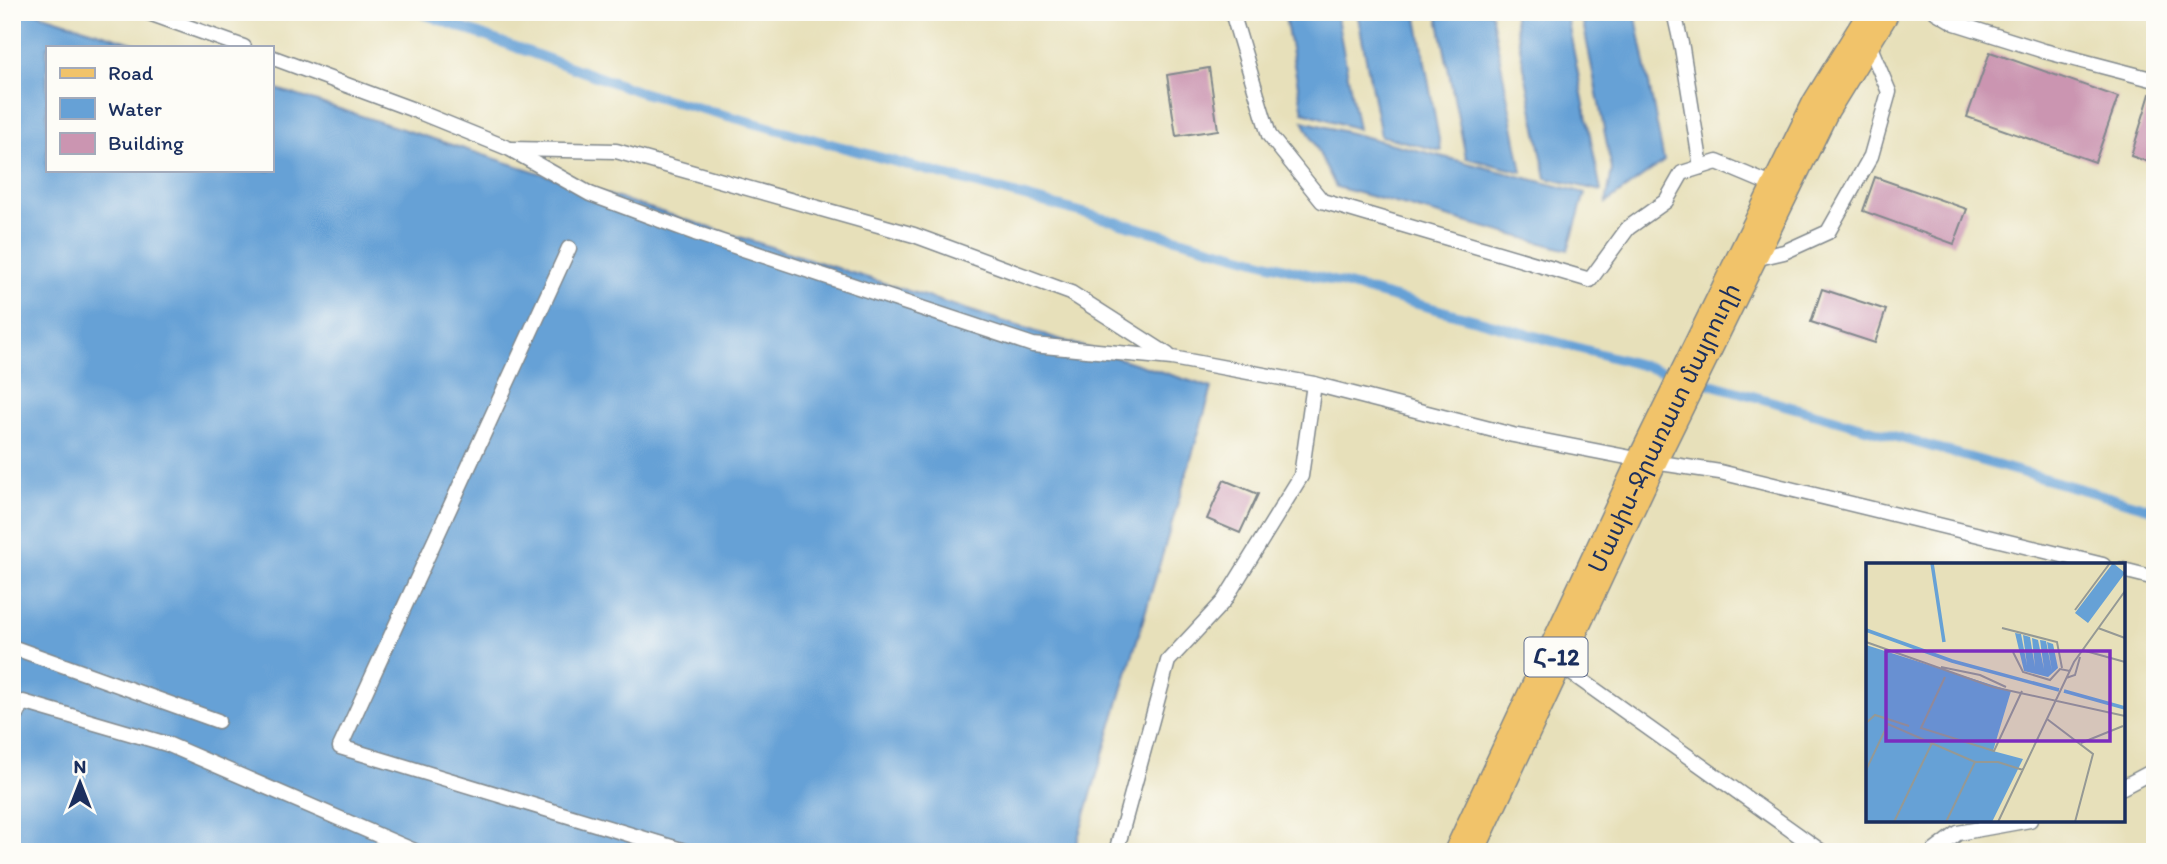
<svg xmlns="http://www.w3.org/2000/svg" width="2167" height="864" font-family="Itim,'Noto Sans Armenian',sans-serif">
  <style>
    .water { fill: #66a1d6; stroke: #40689a; stroke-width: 2 }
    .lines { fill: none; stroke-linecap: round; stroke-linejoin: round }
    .stream { stroke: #66a1d6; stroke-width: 10 }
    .building { fill: #cb95b1 }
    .lane-casing { stroke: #81888c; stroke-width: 17 }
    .primary-casing { stroke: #81888c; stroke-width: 41 }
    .lane { stroke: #fff; stroke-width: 14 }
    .primary { stroke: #f1c36a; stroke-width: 38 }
    .labels { text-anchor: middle; stroke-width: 5; stroke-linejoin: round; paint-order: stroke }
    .shield { fill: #fdfcf7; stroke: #5f6c8c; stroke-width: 2 }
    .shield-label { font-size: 23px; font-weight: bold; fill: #1b2f5e }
    .street-label { font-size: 24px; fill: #1b2f5e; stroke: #fdfcf7 }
    .inset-river { fill: none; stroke: #66a1d6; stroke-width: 3.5 }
    .inset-road { fill: none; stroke: #959995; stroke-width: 2 }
    .view { fill: #7b2cbf; fill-opacity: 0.15; stroke: #7b2cbf; stroke-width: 3.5 }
    .inset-edge { fill: none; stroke: #1b2f5e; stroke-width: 3.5 }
  </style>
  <rect width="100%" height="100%" fill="#fdfcf7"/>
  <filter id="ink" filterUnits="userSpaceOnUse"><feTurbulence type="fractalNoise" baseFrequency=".0143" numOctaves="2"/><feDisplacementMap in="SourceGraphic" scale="14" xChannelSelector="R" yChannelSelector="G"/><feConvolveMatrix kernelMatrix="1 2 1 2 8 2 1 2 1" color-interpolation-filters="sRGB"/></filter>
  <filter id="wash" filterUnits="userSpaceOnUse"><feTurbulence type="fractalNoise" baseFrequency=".00686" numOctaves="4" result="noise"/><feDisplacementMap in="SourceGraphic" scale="28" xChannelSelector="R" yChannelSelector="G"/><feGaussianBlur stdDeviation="1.57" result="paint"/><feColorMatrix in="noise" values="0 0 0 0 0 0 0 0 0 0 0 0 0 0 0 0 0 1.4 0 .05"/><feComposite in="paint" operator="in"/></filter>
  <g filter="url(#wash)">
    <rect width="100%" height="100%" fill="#e7e0ba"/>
    <g class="water">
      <path d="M12,12h22l111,35h-98v123h224v-83l941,301 -138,464h-1062z"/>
      <path d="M1284,12h52l22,117 -55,-17z"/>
      <path d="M1357,12h59l25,139 -60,-15z"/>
      <path d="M1437,12h54l31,160 -56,-14z"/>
      <path d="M1513,12h53l35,179 -55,-13z"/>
      <path d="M1581,12h54l29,149 -58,42 6,-33z"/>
      <path d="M1303,121l282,72 -17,57 -232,-63z"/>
    </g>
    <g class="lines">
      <g class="stream">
        <path d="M418,12l222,80 1041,284"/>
        <path d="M1696,380l459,130"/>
      </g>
    </g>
    <g id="blocks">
      <g class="building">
        <path d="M1990,52l128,45 -23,65 -128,-45z"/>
        <path d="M1209,68l9,62 -42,6 -9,-61z"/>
        <path d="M2150,94l5,1v69l-24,-8z"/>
        <path d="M1875,177l92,32 -13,35 -91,-33z"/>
        <path d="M1822,289l64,21 -11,33 -64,-21z"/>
        <path d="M1224,480l34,14 -18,39 -33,-14z"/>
      </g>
    </g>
  </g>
  <g filter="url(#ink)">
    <use href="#blocks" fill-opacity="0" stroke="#81888c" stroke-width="2"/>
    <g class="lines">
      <g class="lane-casing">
        <g id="lane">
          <path d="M146,12l98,35"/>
          <path d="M1232,12l37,123 53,66 268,79 38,-52 38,-27 16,-28 35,-11 62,26"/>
          <path d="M1674,12l8,36 19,119"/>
          <path d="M1936,12l19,11 89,28 111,29"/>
          <path d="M271,57l143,53 96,39 80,45 105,39 338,112 139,13 142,26 199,51 134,26 73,11 383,93"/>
          <path d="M511,149l105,2 298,84 157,58 97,62"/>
          <path d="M569,248l-229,499 348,105"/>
          <path d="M1750,260l34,-8 44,-20 43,-76 18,-64 -21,-50"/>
          <path d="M2123,570l32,8"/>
          <path d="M12,647l206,74"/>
          <path d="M1556,662l266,190"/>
          <path d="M12,725l11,-23 144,42 250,108"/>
          <path d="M2123,787l32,-17"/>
          <path d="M1116,852l52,-191 56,-60 77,-125 13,-92"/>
          <path d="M1933,852l25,-19 72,-13"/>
        </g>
      </g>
      <g class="primary-casing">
        <g id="primary">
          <path id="s1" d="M1464,852l183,-391 174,-355 58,-94"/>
        </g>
      </g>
      <use href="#lane" class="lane"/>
      <use href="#primary" class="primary"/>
    </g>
  </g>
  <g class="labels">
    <rect class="shield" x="1524.5" y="637.5" width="63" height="39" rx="5"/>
    <g class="shield-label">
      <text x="1556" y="665">Հ-12</text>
    </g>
    <g class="street-label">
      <text dy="8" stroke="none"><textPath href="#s1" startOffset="469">Մասիս-Ջրառատ մայրուղի</textPath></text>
    </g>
  </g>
  <g transform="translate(1866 563)">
    <rect width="259" height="259" fill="#e7e0ba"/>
    <path d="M247,0l12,10 -37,50 -13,-10zM149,70l6,1 6,31 -4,-30 7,2 5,30 -3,-29 6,2 6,29 -4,-29 6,1 6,30 -5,-29 6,2 5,24 -10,9 -24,-6zM0,82l145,46 -18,60 30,8 -31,63h-126z" fill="#66a1d6"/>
    <path class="inset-river" d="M66,0l12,79M0,67l86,31 107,29M198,128l61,17"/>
    <path class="inset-road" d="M209,47l35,-47M136,65l55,14 5,26M232,65l27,10M0,79l127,45 132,29M216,87l43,12M147,89l10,20 27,8 10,-11 10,2M75,104l39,8 26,12M79,114l-24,51 73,23 28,-60M200,115l9,-3 5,-18M181,156l46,35 -18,68M0,160l9,-8 34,11M215,180l42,-17M0,207l22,-46 87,38M28,259l39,-81M80,259l29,-60h23l25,8M132,259l76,-160 51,-71"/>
    <path class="view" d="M20,88h224v90h-224z"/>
    <rect width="259" height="259" class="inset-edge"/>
  </g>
  <rect width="2167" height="864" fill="none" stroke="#fdfcf7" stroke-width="42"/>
  <rect x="46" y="46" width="228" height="126" fill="#fdfcf7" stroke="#a3aaba" stroke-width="2"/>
  <rect x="60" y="68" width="35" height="10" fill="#f1c36a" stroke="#a3aaba" stroke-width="2"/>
  <text x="108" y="80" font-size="21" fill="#1b2f5e">Road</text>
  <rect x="60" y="98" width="35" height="21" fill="#66a1d6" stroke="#a3aaba" stroke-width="2"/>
  <text x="108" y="116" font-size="21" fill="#1b2f5e">Water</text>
  <rect x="60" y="133" width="35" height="21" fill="#cb95b1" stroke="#a3aaba" stroke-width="2"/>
  <text x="108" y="150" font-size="21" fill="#1b2f5e">Building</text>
  <g transform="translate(80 783)" stroke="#fdfcf7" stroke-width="5" paint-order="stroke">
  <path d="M0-5L12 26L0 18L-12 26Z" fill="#1b2f5e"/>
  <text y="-10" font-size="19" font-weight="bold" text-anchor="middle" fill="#1b2f5e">N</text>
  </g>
</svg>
